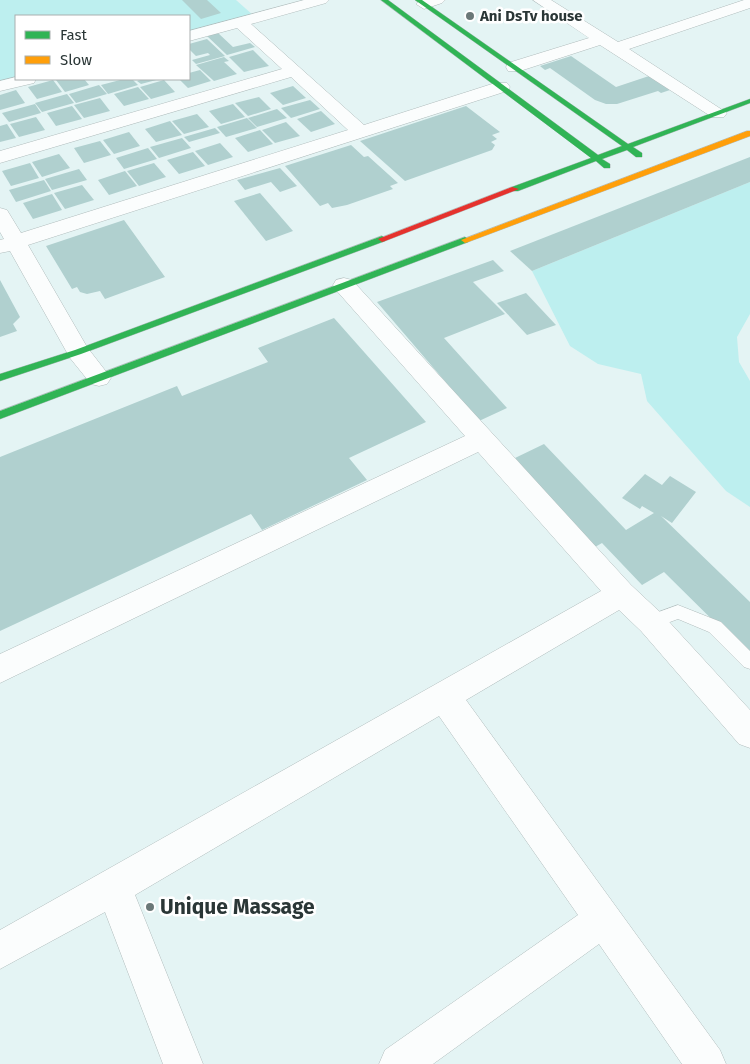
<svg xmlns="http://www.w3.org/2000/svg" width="750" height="1064" font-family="'Fira Sans',sans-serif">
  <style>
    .green { fill: #bdefef }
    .building { fill: #b0d0cf }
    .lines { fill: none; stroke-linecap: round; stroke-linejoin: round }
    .lane-casing { stroke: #b0bcbc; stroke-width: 1 }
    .street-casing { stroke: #b0bcbc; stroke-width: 1 }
    .fast-casing { stroke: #b0bcbc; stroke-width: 1 }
    .slow-casing { stroke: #b0bcbc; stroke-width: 1 }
    .jam-casing { stroke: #b0bcbc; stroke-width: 1 }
    .lane { fill: #fbfdfd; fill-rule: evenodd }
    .street { fill: #fbfdfd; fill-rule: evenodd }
    .fast { fill: #30b455; fill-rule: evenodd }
    .slow { fill: #ff9f0a; fill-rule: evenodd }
    .jam { fill: #e5322d; fill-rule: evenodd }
    .poi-dot { fill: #6b7878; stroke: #fff; stroke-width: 2 }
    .labels { text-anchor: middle; stroke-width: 5; stroke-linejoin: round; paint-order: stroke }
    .far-poi-label { font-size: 15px; font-weight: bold; fill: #2a3636; stroke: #fff; text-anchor: start }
    .near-poi-label { font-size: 21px; font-weight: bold; fill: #2a3636; stroke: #fff; text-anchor: start }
  </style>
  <rect width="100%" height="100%" fill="#e4f4f4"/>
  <g class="green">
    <path d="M0,0h236l18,16 -65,18v-18h-173l1,63 -17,4z"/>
    <path d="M750,182v132l-13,23 2,25 11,19v126l-24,-16 -79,-90 -6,-27 -43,-10 -28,-18 -38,-75z"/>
  </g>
  <g class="building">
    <path d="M182,0h25l14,13 -20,6z"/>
    <path d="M218,33l15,14 17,-4 5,4 -28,8 -20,-19z"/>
    <path d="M207,39l18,17 -29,8 -4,-4 18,-5 -2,-2 -12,3 -7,-7v-5z"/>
    <path d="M253,50l16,16 -25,6 -15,-15z"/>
    <path d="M571,56l45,31 33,-11 21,14 -9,3 -3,-2 -41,13h-11l-11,-4 -45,-32 -5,2 -5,-4z"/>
    <path d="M224,57l5,4 -5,1 13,12 -23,7 -18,-16z"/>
    <path d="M200,70l11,11 -23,7 -9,-9h10v-6z"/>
    <path d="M84,79l5,6 -24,7 -9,-12z"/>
    <path d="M124,79h8l6,6 -30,9 -7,-9z"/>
    <path d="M144,79h16l-19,5 -4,-3z"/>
    <path d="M53,80l9,12 -25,7 -9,-12z"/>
    <path d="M164,80l11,12 -24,7 -11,-12z"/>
    <path d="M99,85l8,9 -31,9 -7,-9z"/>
    <path d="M293,86l13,12 -23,7 -13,-12z"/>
    <path d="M138,87l11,12 -25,7 -10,-12z"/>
    <path d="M16,90l9,13 -25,7v-15z"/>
    <path d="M67,94l7,9 -32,9 -7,-9z"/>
    <path d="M259,97l12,12 -23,7 -13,-13z"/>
    <path d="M100,98l10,13 -26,7 -10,-13z"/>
    <path d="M310,100l10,9 -29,9 -10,-10z"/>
    <path d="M35,104l6,9 -32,9 -7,-9z"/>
    <path d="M233,104l12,13 -24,7 -12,-13z"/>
    <path d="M72,106l10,13 -26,7 -9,-13z"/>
    <path d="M466,106l34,26 -8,3 5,4 -6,3 4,3 -3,5 -87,31 -45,-40z"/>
    <path d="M277,109l10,9 -30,9 -9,-9z"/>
    <path d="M321,111l14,13 -24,8 -14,-13z"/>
    <path d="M197,114l12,13 -25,7 -12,-13z"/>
    <path d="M36,117l9,13 -26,7 -9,-13z"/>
    <path d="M247,118l10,10 -31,9 -9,-10z"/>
    <path d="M170,121l12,14 -26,7 -11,-13z"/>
    <path d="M286,122l14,14 -25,7 -13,-13z"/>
    <path d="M7,124l9,14 -16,4v-16z"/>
    <path d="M215,128l5,5 -31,9 -5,-5z"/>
    <path d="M260,130l13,14 -25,8 -13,-14z"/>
    <path d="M129,132l11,14 -26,8 -11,-14z"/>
    <path d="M182,138l9,10 -32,10 -9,-11z"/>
    <path d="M100,141l11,14 -27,8 -10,-15z"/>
    <path d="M220,143l13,14 -25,8 -13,-14z"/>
    <path d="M351,145l13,12 4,-1 30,27 -8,3 3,3 -46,16 -15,3 -4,-5 -8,3 -35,-40z"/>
    <path d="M148,148l9,11 -33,10 -8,-11z"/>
    <path d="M193,152l12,14 -26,8 -12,-14z"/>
    <path d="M59,154l11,14 -28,9 -10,-15z"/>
    <path d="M750,157v25l-218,89 -22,-20z"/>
    <path d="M30,163l9,15 -28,8 -9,-15z"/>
    <path d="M154,163l12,14 -27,9 -12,-15z"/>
    <path d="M280,168l17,18 -17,6 -9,-10 -26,8 -8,-10z"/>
    <path d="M79,169l8,11 -35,10 -7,-11z"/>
    <path d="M125,171l12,15 -28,9 -11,-15z"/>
    <path d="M44,180l7,11 -35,11 -7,-12z"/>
    <path d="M82,185l12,15 -29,9 -11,-16z"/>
    <path d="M260,193l33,38 -27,10 -32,-40z"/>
    <path d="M52,194l10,16 -29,9 -10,-16z"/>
    <path d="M124,220l41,57 -60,22 -5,-8 -13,3 -7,-2 -3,-5 -5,2 -26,-43z"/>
    <path d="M493,260l11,11 -31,11 32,32 -61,24 63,70 -28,13 -102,-119z"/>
    <path d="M0,280l20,37 -7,7 4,7 -17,6z"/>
    <path d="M526,293l30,32 -29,10 -30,-32z"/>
    <path d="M334,318l92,104 -77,36 18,22 -105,50 -11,-16 -251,117v-174l177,-71 5,10 86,-34 -10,-14z"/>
    <path d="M544,444l82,86 28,-17 -12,-7 -2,3 -18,-11 23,-24 17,11 8,-9 26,16 -24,31 -11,-7 89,86v55l-86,-85 -22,13 -40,-42 -7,4 -80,-89z"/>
  </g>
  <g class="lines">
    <g class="lane-casing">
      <path id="lane" d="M678,605l43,17 29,29v18l-6,-2 -35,-35 -31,-13 -27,10 -6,-2 -2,-5 2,-5z"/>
    </g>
    <g class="street-casing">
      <g id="street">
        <path d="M304,0h25l-3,3 -75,21 113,101 131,-42h12l3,4 -3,4 -479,154 59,102 24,31 -4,6 -8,2 -8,-2 -21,-26 -60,-107 -10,2v-13l4,-1 -4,-7v-24l7,2 14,23 327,-103 -57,-53 -291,86v-12l282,-82 -45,-41 -48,13v-10z"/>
        <path d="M445,0l-3,3 -18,6 -8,-5 5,-4z"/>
        <path d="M533,0h18l67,42 126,-42h6v8l-121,41 98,64 -3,4h-12l-112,-72 -80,26h-12l-2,-4 2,-4 81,-25z"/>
        <path d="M16,77v2h20l-2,4 -34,8v-10z"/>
        <path d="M344,278l8,2 279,305 30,28 89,97v38l-11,-4 -98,-113 -22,-21 -153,90 254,350 6,14h-44l-83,-120 -166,120h-54l6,-14 193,-135 -139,-199 -304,179 68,169h-40l-58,-152 -105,57v-39l601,-339 -123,-139 -478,231v-29l465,-218 -129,-146 -3,-5 3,-5z"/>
      </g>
    </g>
    <g class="fast-casing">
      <g id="fast">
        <path d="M381,0h7l210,155 24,-9 -207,-146h7l206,144 122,-45v4l-117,44 9,6v4h-6l-9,-7 -25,9 8,5v4h-6l-8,-7 -78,30h-6v-4l79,-29z"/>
        <path d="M382,236l4,3 -1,2 -304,113 -81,27v-7l75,-24z"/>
        <path d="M465,237l4,3 -1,2 -468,177v-8z"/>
      </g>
    </g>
    <g class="slow-casing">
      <path id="slow" d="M747,131h3v5l-282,106 -3,1 -4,-3z"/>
    </g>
    <g class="jam-casing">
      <path id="jam" d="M512,187l7,2 -134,52 -3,1 -4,-3z"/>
    </g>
    <use href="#lane" class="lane"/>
    <use href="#street" class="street"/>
    <use href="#fast" class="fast"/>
    <use href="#slow" class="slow"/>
    <use href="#jam" class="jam"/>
  </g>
  <g class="poi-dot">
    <circle cx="470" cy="16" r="5"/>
    <circle cx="150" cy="907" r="5"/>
  </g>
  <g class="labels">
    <g class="far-poi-label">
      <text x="480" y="21">Ani DsTv house</text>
    </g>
    <g class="near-poi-label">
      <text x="160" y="914">Unique Massage</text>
    </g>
  </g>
  <rect x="15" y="15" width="175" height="65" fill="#ffffff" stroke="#aaafaf"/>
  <rect x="25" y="31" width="25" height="8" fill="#30b455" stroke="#aaafaf"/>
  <text x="60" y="40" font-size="15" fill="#2a3636">Fast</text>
  <rect x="25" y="56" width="25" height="8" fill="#ff9f0a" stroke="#aaafaf"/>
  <text x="60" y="65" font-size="15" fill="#2a3636">Slow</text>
</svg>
